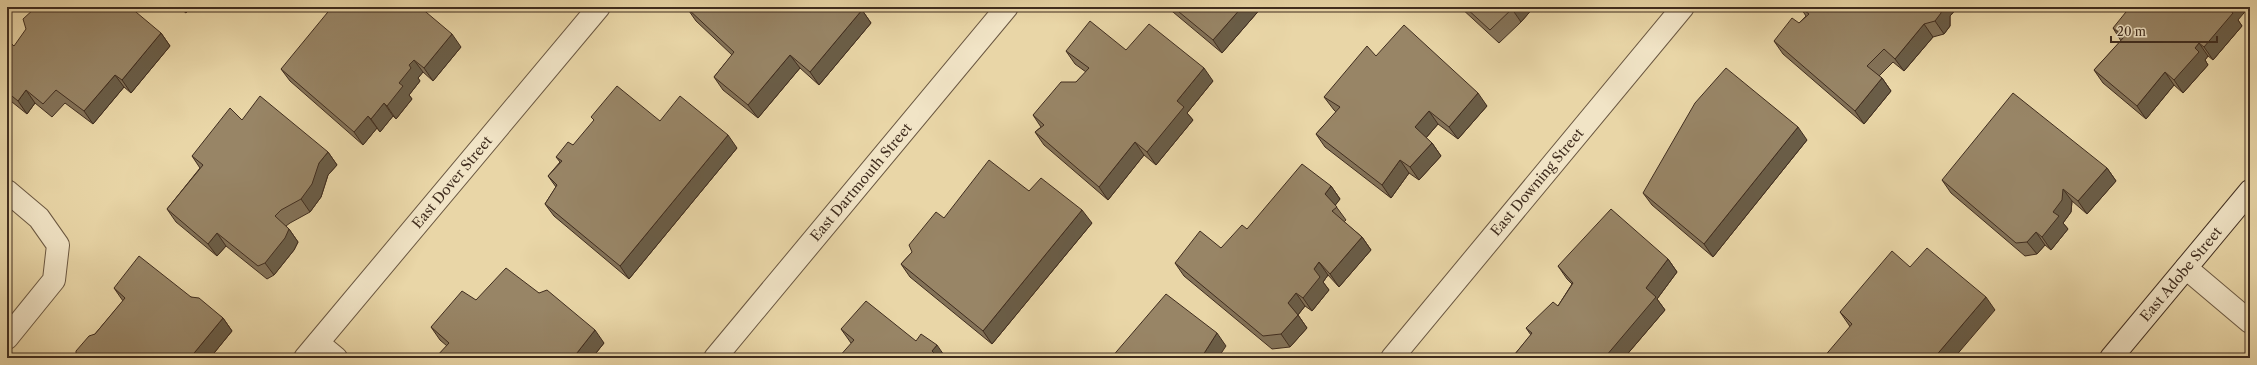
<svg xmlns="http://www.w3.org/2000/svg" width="2257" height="365" font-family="'Libre Caslon Text',serif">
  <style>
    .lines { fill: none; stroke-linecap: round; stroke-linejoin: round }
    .street-casing { stroke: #6a5741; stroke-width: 24 }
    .secondary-casing { stroke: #402d1f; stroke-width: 24 }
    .street { stroke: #f1e4c6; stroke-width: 22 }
    .secondary { stroke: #f1e4c6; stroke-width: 22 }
    .wall { fill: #837258; stroke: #402d1f }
    .shaded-wall { fill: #6a5d47; stroke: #402d1f }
    .building { fill: #988566; stroke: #402d1f }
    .labels { text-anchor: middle; stroke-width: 3; stroke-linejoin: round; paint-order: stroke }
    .street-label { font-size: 14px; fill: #402d1f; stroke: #f1e4c6 }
  </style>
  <rect width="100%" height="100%" fill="#e9d6a7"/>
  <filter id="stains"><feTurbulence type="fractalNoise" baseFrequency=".005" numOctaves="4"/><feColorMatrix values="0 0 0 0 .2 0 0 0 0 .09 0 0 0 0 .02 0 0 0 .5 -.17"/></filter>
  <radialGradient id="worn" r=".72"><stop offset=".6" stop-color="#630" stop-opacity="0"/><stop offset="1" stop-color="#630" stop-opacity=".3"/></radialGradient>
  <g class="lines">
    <g class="street-casing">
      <g id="street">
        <path d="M7,191l32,27 19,27 -4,35 -47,58"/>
        <path d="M2186,268l64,54"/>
        <path d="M318,343l18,15"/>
        <path d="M305,358l294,-351"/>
        <path d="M715,358l292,-351"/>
        <path d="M1392,358l291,-351"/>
      </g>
    </g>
    <g class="secondary-casing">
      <path id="secondary" d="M2111,358l139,-167"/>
    </g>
    <use href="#street" class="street"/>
    <use href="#secondary" class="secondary"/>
  </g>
  <g class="wall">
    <path d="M178,7h13l-5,6z"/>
    <path d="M1167,7h95l-40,46z"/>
    <path d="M1460,7h74l-13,15 -22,21z"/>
    <path d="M1800,7h158l-8,9v10l-6,8 -11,3 -29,34 -11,-9 -14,14 3,2 9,13 -27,33 -81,-70 -9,-13 25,-18 7,-7z"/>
    <path d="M687,8l175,2 9,13 -52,62 -19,-17 -42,50 -35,-28 -9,-13 18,-22 -36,-34z"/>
    <path d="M2238,20l4,6 -29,34 -5,-4 -3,4 3,5 -25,28 -9,-8 -28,34 -43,-36 -9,-13 27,-29 -8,-13z"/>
    <path d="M161,33l9,13 -39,47 -7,-6 -31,37 -28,-21 -13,14 -17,-14 -8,11 -20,-16v-58l7,6z"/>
    <path d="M461,47l-28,34 -10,-9 -5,6 2,3 -11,14 3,4 -16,20 -3,-3 -13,16 -3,-4 -14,17 -73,-64 -9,-12z"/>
    <path d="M1126,50l87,31 -26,32 6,7 -37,45 -12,-10 -36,45 -64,-55 -9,-13 6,-5 -8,-12 43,-33 10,-10 -11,-8 -9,-13z"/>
    <path d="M1376,56l111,50 -29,33 -20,-15 -12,14 6,5 9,13 -22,24 -10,-7 -18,25 -66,-51 -9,-13 20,-22 -2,-2 -10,-13z"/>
    <path d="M242,120l86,32 9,13 -9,10 -7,22 -11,15 -20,11 -4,3 3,3 9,13 -4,8 -20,25 -7,4 -41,-33 -9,10 -41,-34 -9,-13 33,-41 -8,-12z"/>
    <path d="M660,121l77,27 -108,131 -75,-63 -9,-12 11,-17 -8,-11 12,-14 -4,-5 17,-12z"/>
    <path d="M1807,140l-94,117 -61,-52 -9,-12z"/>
    <path d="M2107,168l9,13 -29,33 -15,-13 -1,11 -8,11 5,6 -17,21 -6,-5 -8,9 -12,2 -74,-63 -9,-13z"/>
    <path d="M1331,186l9,13 -5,6 11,15 -2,2 18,15 9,13 -32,37 -11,-12 -5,7 6,8 -17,21 -7,-5 -7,9 9,13 -17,19 -18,2 -88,-73 -9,-13 46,-15 26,-19z"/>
    <path d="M1029,191l63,32 -100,121 -82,-67 -9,-13 43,-46z"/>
    <path d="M1668,259l9,13 -20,27 8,11 -41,48h-106l-3,-4 16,-19 -5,-7 32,-22 14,-22 -5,-5 -9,-13z"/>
    <path d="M1910,267l85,43 -145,17 -1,-2 -9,-13z"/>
    <path d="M114,288l77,9 32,21 9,13 -22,27h-134l19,-24 28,-33z"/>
    <path d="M539,293l65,50 -12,15h-157l12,-12 -7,-6 -9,-13 45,-27z"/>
    <path d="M841,329l75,12 30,17 -95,-15z"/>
  </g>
  <g class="shaded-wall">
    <path d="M182,7h9l-5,6z"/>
    <path d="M1242,7h20l-40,46 -9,-13z"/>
    <path d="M1278,7h5l-3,3z"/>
    <path d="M1514,7h20l-13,15 -9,-13z"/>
    <path d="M1941,7h17l-8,9v10l-6,8 -9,-13z"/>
    <path d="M2229,7h20l-11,13 4,6 -29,34 -9,-13z"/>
    <path d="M862,10l9,13 -52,62 -9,-13z"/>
    <path d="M1924,24l9,13 -29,34 -9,-12z"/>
    <path d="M161,33l9,13 -39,47 -9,-13z"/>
    <path d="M452,34l9,13 -28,34 -9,-13z"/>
    <path d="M2199,43l9,13 -3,4 3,5 -25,28 -9,-13 21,-32z"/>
    <path d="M790,55l10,13 -42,50 -10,-13z"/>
    <path d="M414,60l9,12 -5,6 2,3 -11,14 3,4 -16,20 -9,-13 12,-23 10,-18z"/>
    <path d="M1204,68l9,13 -26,32 6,7 -37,45 -9,-13 30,-51z"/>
    <path d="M2165,72l9,13 -28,34 -9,-13z"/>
    <path d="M115,75l9,12 -31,37 -9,-13z"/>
    <path d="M1882,78l9,13 -27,33 -9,-13z"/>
    <path d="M26,90l9,13 -8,11 -9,-13z"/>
    <path d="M1478,93l9,13 -29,33 -9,-12z"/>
    <path d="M384,103l9,13 -13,16 -9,-13z"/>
    <path d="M1429,111l9,13 -14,16 -9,-13z"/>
    <path d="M368,116l9,12 -14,17 -9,-13z"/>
    <path d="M1798,127l9,13 -94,117 -9,-13z"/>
    <path d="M728,135l9,13 -108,131 -9,-13z"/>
    <path d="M1135,142l9,13 -36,45 -9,-13z"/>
    <path d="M1432,143l9,13 -22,24 -9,-13z"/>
    <path d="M328,152l9,13 -9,10 -7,22 -11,15 -9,-13 18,-36z"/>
    <path d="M1400,160l9,13 -18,25 -9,-13z"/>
    <path d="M2107,168l9,13 -29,33 -9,-13z"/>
    <path d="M1331,186l9,13 -6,8 -9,-13z"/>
    <path d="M2063,189l9,12 -1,11 -8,11 5,6 -17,21 -9,-13z"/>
    <path d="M1082,210l10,13 -100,121 -9,-13z"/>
    <path d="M289,229l9,13 -4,8 -20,25 -9,-12z"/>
    <path d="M2036,232l9,13 -8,9 -10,-12z"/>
    <path d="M217,233l9,13 -9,10 -9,-12z"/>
    <path d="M1362,237l9,13 -32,37 -9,-13z"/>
    <path d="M1668,259l9,13 -20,27 8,11 -41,48h-17l-1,-2 40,-68z"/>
    <path d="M1319,262l9,13 -5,7 6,8 -17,21 -9,-13 11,-29z"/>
    <path d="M1296,293l9,13 -8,10 -9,-13z"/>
    <path d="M1986,297l9,13 -41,48h-20z"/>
    <path d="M1298,315l9,13 -17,19 -9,-13z"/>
    <path d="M223,318l9,13 -22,27h-20z"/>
    <path d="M595,330l9,13 -12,15h-19z"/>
    <path d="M1217,333l9,13 -8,12h-13l-2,-3z"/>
    <path d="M937,345l9,13h-10l-4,-7z"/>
    <path d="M558,353l3,5h-7z"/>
  </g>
  <g class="building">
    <path d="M40,7h90l31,26 -39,47 -7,-5 -31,36 -28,-21 -13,14 -17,-14 -8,11 -11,-9v-52l7,6 12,-17 -3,-10 12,-11h4z"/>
    <path d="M332,7h88l32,27 -28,34 -10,-8 -5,5 2,3 -12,15 4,3 -16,20 -3,-3 -13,16 -3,-3 -14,16 -73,-63z"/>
    <path d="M687,7h171l4,3 -52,62 -20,-17 -42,50 -34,-28 20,-25 -47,-44z"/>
    <path d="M1173,7h69l-29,33z"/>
    <path d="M1465,7h49l-24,23z"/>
    <path d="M1800,7h141v6l-6,8 -11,3 -29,35 -11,-10 -17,17 15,12 -27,33 -81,-70 18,-23 7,5 10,-9z"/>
    <path d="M2130,7h99l-1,2 5,4 -29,34 -5,-4 -4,5 4,4 -25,28 -9,-8 -28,34 -43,-36 30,-33 -11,-9z"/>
    <path d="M1090,21l36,29 23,-26 55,44 -27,33 7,6 -37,45 -12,-10 -36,45 -64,-55 9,-7 -11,-10 28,-33h15l13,-14 -23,-17z"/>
    <path d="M1404,25l74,68 -29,34 -20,-16 -14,16 17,16 -22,24 -10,-7 -18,25 -66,-51 24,-27 -16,-10 43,-51 9,10z"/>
    <path d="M1726,68l72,59 -94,117 -61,-51 52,-90z"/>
    <path d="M617,86l43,35 20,-25 48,39 -108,131 -75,-62 12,-19 -9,-9 14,-15 -6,-4 12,-15 5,3 21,-25 -3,-3z"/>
    <path d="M2013,93l94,75 -29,33 -15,-12 -1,11 -9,12 6,4 -17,21 -6,-5 -9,10 -11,1 -74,-63z"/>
    <path d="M260,96l68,56 -9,11 -7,21 -11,15 -20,11 -6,6 14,13 -4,9 -20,25 -7,3 -41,-33 -9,11 -41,-35 36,-44 -11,-9 38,-48 12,12z"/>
    <path d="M989,160l40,31 12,-13 41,32 -99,121 -82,-67 11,-12 -3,-7 27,-33 8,6z"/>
    <path d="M1302,164l29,22 -6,8 12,13 -5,4 30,26 -32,37 -11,-12 -5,7 6,8 -17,21 -7,-5 -8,10 10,12 -17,19 -18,2 -88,-73 25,-32 21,17 21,-23 5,4z"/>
    <path d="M1611,209l57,50 -22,29 10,9 -50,59 1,2h-88l-4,-4 17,-21 -6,-5 27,-26 5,4 15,-23 -15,-17z"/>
    <path d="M1927,248l59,49 -52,61h-111l29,-34 -12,-12 52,-61 18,16z"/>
    <path d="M139,256l52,41 8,1 24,20 -33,40h-114v-7l13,-15 6,-2 30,-36 -11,-10z"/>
    <path d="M506,268l33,25 8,-3 48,40 -22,28h-10l-5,-5 -4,5h-119l14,-15 -18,-16 31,-36 14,9z"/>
    <path d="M1166,294l51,39 -14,22 4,3h-96z"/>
    <path d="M866,301l50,40 5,-7 16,11 -5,6 7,7h-101l16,-18 -13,-11z"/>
  </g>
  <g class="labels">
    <g class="street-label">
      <text transform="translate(452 182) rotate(-50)" y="5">East Dover Street</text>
      <text transform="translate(861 182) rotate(-50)" y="5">East Dartmouth Street</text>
      <text transform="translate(1537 182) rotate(-50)" y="5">East Downing Street</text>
      <text transform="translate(2181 274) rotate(-50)" y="5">East Adobe Street</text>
    </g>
  </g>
  <rect width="2257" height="365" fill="none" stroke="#e9d6a7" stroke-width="24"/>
  <rect x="8" y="8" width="2241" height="349" fill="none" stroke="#402d1f" stroke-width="2"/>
  <rect x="12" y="12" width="2233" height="341" fill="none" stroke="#402d1f"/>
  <path d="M2111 36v6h106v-6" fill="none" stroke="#402d1f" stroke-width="2"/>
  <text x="2117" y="36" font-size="12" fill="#402d1f" stroke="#f1e4c6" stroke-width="3" paint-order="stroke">20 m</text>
  <rect width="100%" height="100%" filter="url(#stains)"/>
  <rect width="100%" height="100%" fill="url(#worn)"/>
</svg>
